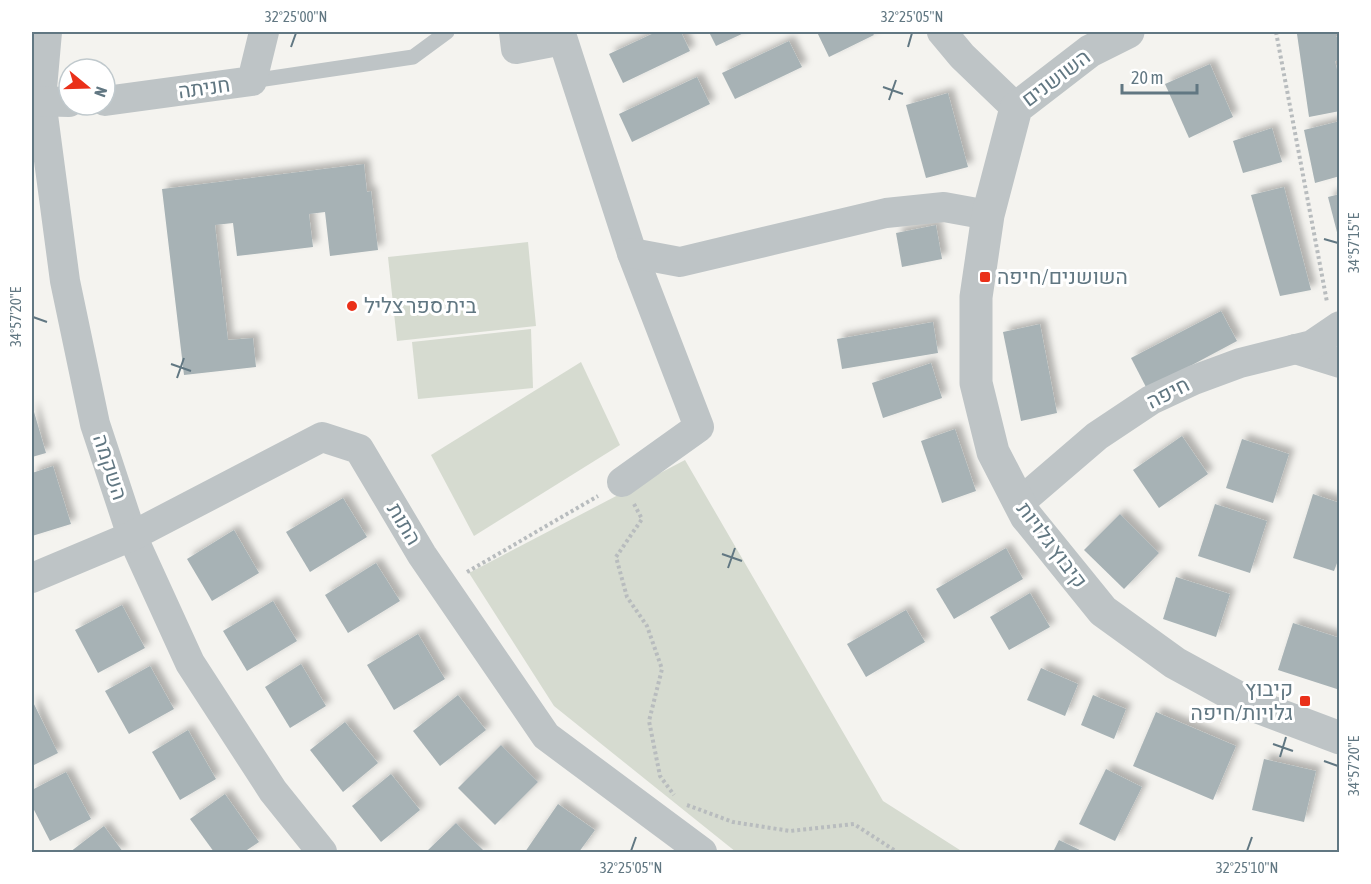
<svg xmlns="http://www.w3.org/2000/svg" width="1371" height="884" font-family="'Asap Condensed',Heebo,sans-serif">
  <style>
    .green { fill: #d6dbd0 }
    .building { fill: #a7b2b5; filter: url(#shadow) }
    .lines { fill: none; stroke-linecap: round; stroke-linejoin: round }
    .path { stroke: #b8bcbe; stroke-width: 4; stroke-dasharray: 3 3; stroke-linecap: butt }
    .service { stroke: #bec4c6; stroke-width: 15 }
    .minor { stroke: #bec4c6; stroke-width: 30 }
    .tertiary { stroke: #bec4c6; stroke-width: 33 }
    .ticks { fill: none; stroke: #617782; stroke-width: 2 }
    .poi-dot { fill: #ea3019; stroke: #fff; stroke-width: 2 }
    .labels { text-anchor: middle; stroke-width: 6; stroke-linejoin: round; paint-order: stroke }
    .street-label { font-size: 21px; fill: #617782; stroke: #fff }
    .poi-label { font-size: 21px; fill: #617782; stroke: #fff; text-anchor: start }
    .neatline { fill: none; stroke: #617782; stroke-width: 2 }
    .ticks-label { font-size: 15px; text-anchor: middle; fill: #617782 }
  </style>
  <defs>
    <filter id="shadow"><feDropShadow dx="5.5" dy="-5.5" stdDeviation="3" flood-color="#0004"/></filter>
  </defs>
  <rect width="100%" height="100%" fill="#f4f3ef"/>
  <g class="green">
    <path d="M528,242l8,84 -139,15 -9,-84z"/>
    <path d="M531,329l2,59 -115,11 -6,-57z"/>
    <path d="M581,362l39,83 -146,91 -43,-81z"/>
    <path d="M685,460l198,341 80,51h-227l-182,-146 -85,-133z"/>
  </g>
  <g class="building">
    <path d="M656,32h25l9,19 -67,32 -14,-29z"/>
    <path d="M709,32h37l-30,14z"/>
    <path d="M817,32h55l2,3 -45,22z"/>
    <path d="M1308,32h28v5l4,-1v24l-5,1 5,21v29l-31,6 -12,-83z"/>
    <path d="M789,41l13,26 -67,32 -13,-26z"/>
    <path d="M1210,64l23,53 -44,21 -24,-54z"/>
    <path d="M697,77l13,27 -78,38 -13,-28z"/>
    <path d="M948,93l20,74 -42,11 -20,-73z"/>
    <path d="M1340,121v55l-25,7 -11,-53z"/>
    <path d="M1272,128l10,34 -39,11 -10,-32z"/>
    <path d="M364,164l3,28 4,-1 7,59 -48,6 -5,-44 -16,2 4,33 -76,9 -4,-33 -18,2 13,115 25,-2 3,29 -72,8 -22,-186z"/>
    <path d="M1284,187l27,103 -31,6 -29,-101z"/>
    <path d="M1340,194v46h-1l-11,-43z"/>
    <path d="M936,225l6,34 -40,8 -6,-34z"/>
    <path d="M1221,311l16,30 -90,48 -16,-31z"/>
    <path d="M933,322l5,31 -96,16 -5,-30z"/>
    <path d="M1040,324l17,89 -36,8 -18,-89z"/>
    <path d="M931,363l11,35 -59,20 -11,-35z"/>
    <path d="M32,405l14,48 -14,4z"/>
    <path d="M955,429l21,62 -34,12 -21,-62z"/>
    <path d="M1182,436l26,38 -49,34 -26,-38z"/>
    <path d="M1242,439l47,15 -16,49 -47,-15z"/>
    <path d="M53,466l18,58 -39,12v-63z"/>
    <path d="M1313,494l27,9v52l-6,16 -41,-13z"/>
    <path d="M343,498l24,39 -57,35 -24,-40z"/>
    <path d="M1215,504l52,17 -17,52 -52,-17z"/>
    <path d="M1120,514l39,39 -35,36 -40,-39z"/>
    <path d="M234,530l25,43 -47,28 -25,-42z"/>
    <path d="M1006,548l17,31 -69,40 -18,-30z"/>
    <path d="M376,563l24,38 -52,32 -23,-38z"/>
    <path d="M1176,577l54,17 -14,43 -53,-18z"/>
    <path d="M1030,593l20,34 -41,23 -19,-33z"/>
    <path d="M273,601l24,40 -50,30 -24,-40z"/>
    <path d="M122,605l23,43 -47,25 -23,-43z"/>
    <path d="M906,610l19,32 -59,35 -19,-33z"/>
    <path d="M1293,623l47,15v52l-62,-20z"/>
    <path d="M418,634l27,45 -51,31 -27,-45z"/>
    <path d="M301,664l25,42 -36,22 -25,-41z"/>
    <path d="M150,666l24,43 -45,25 -24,-43z"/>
    <path d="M1041,668l37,16 -13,32 -38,-16z"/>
    <path d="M458,695l28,35 -46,36 -27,-35z"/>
    <path d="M1093,695l33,14 -12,30 -33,-14z"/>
    <path d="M32,700l26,53 -26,13z"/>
    <path d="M1156,712l80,34 -23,54 -80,-34z"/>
    <path d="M345,722l33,41 -35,29 -33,-42z"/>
    <path d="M188,730l28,49 -36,21 -28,-48z"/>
    <path d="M501,745l37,37 -43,43 -37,-37z"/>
    <path d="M1264,759l52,12 -12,51 -52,-12z"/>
    <path d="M1106,769l36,18 -27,54 -36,-17z"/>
    <path d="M66,772l25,47 -41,22 -18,-35v-16z"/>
    <path d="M391,774l29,36 -39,32 -29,-36z"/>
    <path d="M225,794l34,48 -15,10h-30l-24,-33z"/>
    <path d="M558,804l37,26 -16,22h-54z"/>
    <path d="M456,823l29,29h-59z"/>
    <path d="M104,826l19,26h-53z"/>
    <path d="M1059,840l25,12h-31z"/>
  </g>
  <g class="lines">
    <g class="path">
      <path d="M1276,32l51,270"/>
      <path d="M634,504l8,15 -26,38 11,40 20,29 15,43 -13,52 11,55 14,19"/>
      <path d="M467,572l131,-76"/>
      <path d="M687,805l46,17 57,9 64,-7 43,28"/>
    </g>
    <path class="service" d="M252,81l161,-24 34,-25"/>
    <g class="minor">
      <path d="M47,32l-6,68 24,181 30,143 37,112 58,127 83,128 49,61"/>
      <path d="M514,32l2,17 47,-9 69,213 67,174 -77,55"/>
      <path d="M942,32l20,24 54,52"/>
      <path d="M32,101l37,1"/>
      <path d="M105,101l147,-20 12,-49"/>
      <path d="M632,253l48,9 206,-49 58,-6 44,8"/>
      <path d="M1295,349l45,14"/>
      <path d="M1019,503l78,-67 54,-36 43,-20 46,-17 72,-18 28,-19"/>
      <path d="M32,578l100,-42 190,-99 37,12 63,106 124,181 156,116"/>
    </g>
    <path class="tertiary" d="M1128,32l-38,19 -74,57 -28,107 -12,82v86l17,69 33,64 77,95 72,52 75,41 90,34"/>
  </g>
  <path class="ticks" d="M291,47l5,-14M908,47l4,-14M883,87l20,7M889,100l7,-20M1324,239l14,4M33,317l14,5M171,364l20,7M177,378l7,-20M722,554l20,7M728,568l7,-20M1273,744l20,7M1280,757l6,-20M1324,761l14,5M631,851l5,-14M1247,851l5,-14"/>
  <g class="poi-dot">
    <rect x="979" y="271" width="12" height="12" rx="3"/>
    <circle cx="352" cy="306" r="6"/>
    <rect x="1299" y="695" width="12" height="12" rx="3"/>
  </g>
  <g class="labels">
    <g class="street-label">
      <text transform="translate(1056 78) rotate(-37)" y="7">השושנים</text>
      <text transform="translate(204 88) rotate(-8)" y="7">חניתה</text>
      <text transform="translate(1168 393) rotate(-27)" y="7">חיפה</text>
      <text transform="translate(110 467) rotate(72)" y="7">השקמה</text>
      <text transform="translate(404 524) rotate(59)" y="7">התות</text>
      <text transform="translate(1052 545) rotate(53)" y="7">קיבוץ גלויות</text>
    </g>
    <g class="poi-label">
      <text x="997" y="284">השושנים/חיפה</text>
      <text x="364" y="313">בית ספר צליל</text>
      <text x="1293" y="696" text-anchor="end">קיבוץ<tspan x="1293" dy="24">גלויות/חיפה</tspan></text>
    </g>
  </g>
  <rect width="1371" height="884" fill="none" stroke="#ffffff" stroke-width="66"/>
  <g transform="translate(87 87) rotate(109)"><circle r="28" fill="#ffffff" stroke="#c0c9cd" stroke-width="1.5"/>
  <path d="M0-4.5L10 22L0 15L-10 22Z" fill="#ea3019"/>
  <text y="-9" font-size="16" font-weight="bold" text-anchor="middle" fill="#617782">N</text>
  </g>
  <path d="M1122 84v9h75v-9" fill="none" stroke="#617782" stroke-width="3"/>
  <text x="1131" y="84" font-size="18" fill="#617782" stroke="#ffffff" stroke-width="4.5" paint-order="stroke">20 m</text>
  <rect x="33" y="33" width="1305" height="818" class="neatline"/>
  <g class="ticks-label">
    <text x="296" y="22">32°25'00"N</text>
    <text x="912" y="22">32°25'05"N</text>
    <text transform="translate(1354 243) rotate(-90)" y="5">34°57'15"E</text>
    <text transform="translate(16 317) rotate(-90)" y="5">34°57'20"E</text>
    <text transform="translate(1354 766) rotate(-90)" y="5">34°57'20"E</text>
    <text x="631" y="873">32°25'05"N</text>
    <text x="1247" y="873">32°25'10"N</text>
  </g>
</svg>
